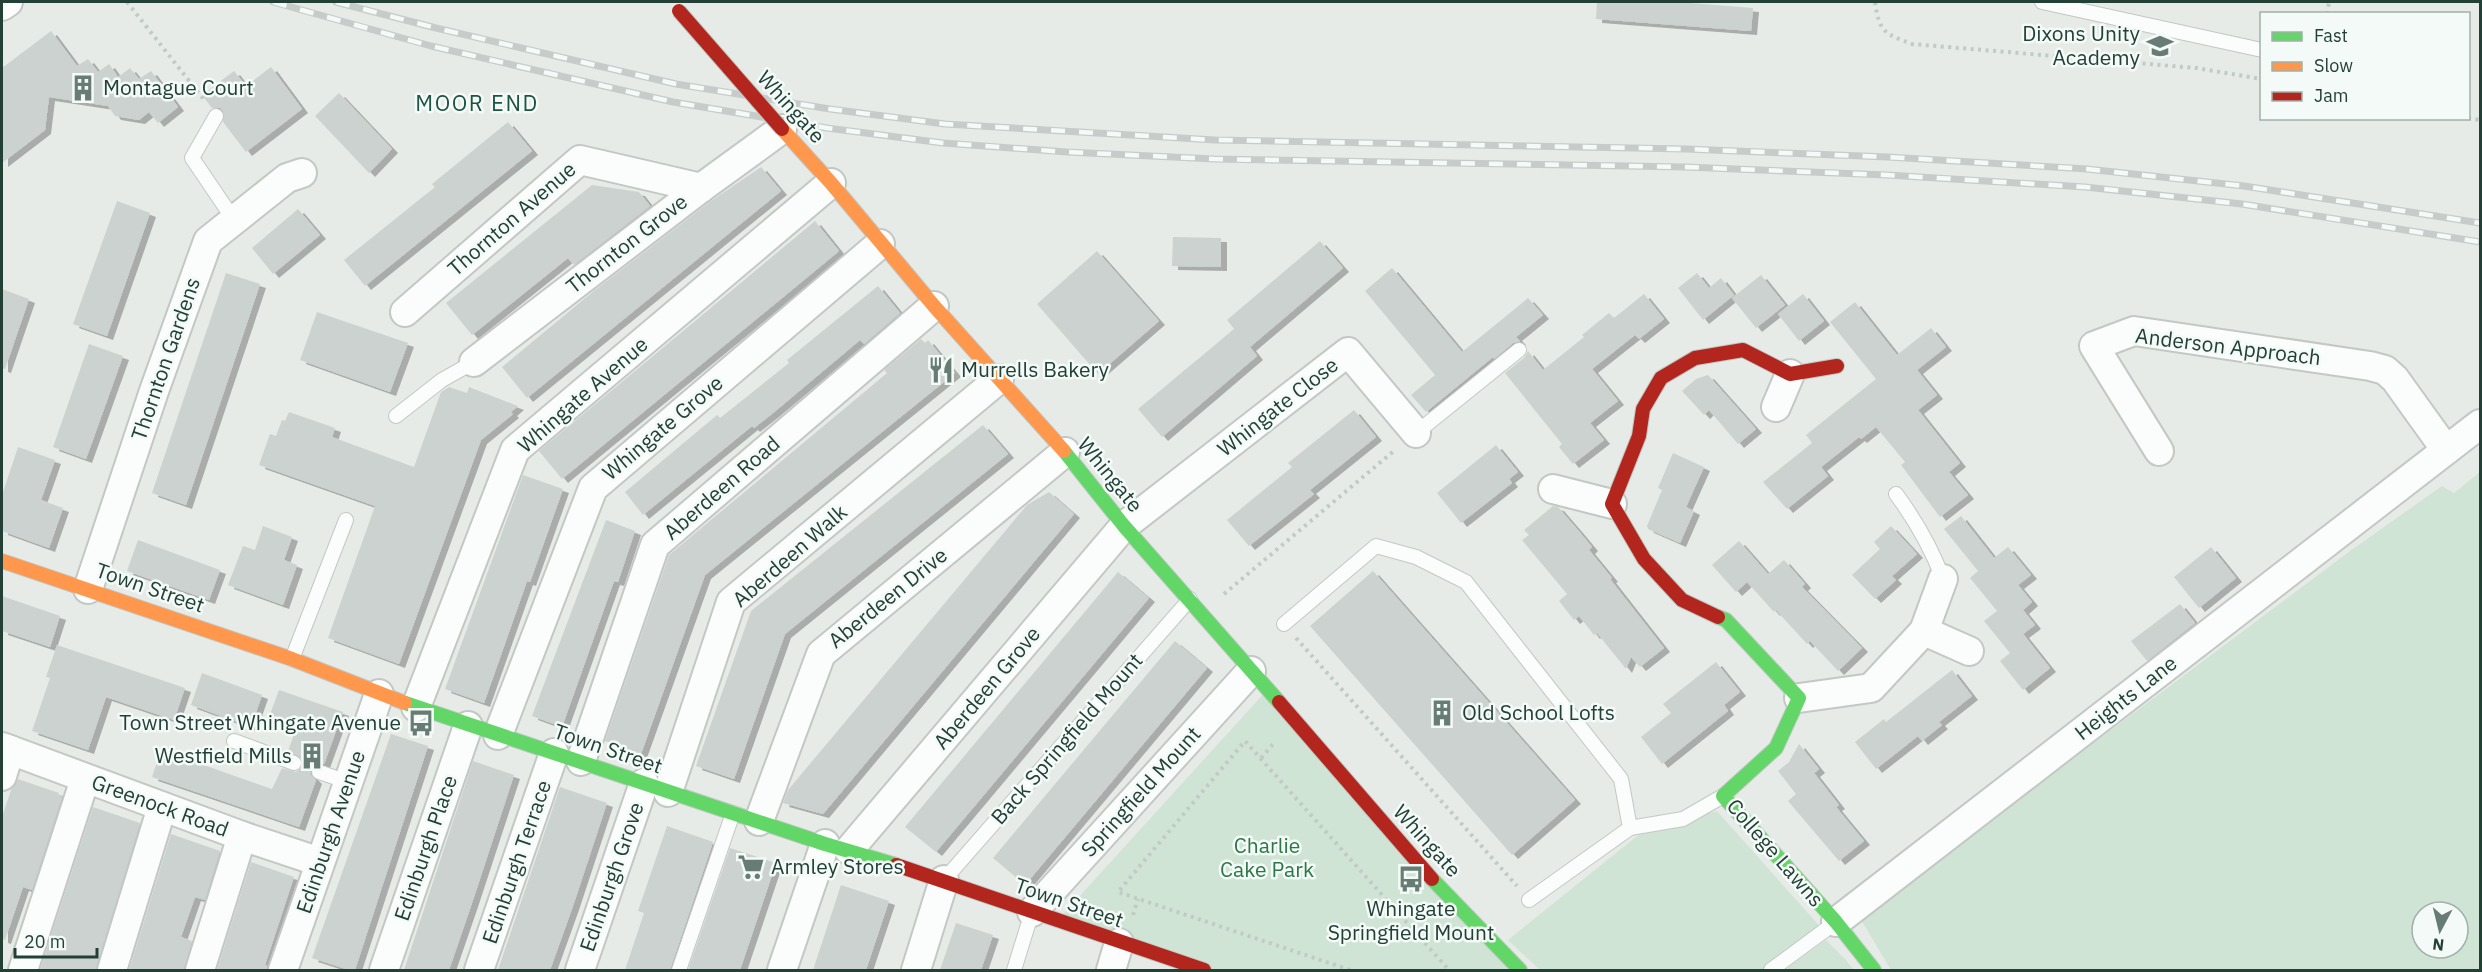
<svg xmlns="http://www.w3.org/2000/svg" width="2482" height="972" font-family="'IBM Plex Sans',sans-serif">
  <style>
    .green { fill: #cfe4d4; fill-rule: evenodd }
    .building { fill: #ccd2cf; filter: url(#shadow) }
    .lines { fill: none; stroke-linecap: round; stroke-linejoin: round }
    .lane-casing { stroke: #c3c8c5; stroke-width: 16 }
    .street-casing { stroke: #c3c8c5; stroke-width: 32 }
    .fast-casing { stroke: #c1c9c5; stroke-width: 16 }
    .slow-casing { stroke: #c1c9c5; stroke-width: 16 }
    .jam-casing { stroke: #c1c9c5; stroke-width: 16 }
    .path { stroke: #c1cbc6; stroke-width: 4; stroke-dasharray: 3 4.5; stroke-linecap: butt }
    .lane { stroke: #fbfcfc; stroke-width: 14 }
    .street { stroke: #fbfcfc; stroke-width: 28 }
    .fast { stroke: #63d668; stroke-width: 14 }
    .slow { stroke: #ff974d; stroke-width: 14 }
    .jam { stroke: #b3261e; stroke-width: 14 }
    .rail-casing { stroke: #c7ccca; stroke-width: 7 }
    .rail { stroke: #f4faf7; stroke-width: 4.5; stroke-dasharray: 14; stroke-linecap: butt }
    .jam-bridge-casing { stroke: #c1c9c5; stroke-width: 16; stroke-linecap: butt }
    .jam-bridge { stroke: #b3261e; stroke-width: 14 }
    .labels { text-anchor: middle; stroke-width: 5; stroke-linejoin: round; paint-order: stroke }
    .poi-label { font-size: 21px; fill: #224036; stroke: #f4faf7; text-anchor: start }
    .street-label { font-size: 21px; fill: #224036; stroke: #f4faf7 }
    .park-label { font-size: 21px; fill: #2b7844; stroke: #f4faf7 }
    .neighbourhood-label { font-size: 22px; letter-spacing: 1.5px; fill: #1d5342; stroke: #f4faf7 }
  </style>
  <defs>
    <filter id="shadow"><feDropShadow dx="6" dy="4" stdDeviation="0" flood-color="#0004"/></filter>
  </defs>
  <rect width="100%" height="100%" fill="#e6ebe8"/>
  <g class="green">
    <path d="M2480,472v498h-589l-31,-52 490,-367 92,-65 12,7zM2422,912h36v36h-36z"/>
    <path d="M1267,690l257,280h-327l-140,-49z"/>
    <path d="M1717,811l107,120 -52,39h-232l-32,-30 134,-108z"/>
    <path d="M1826,940l19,19 9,11h-69z"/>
  </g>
  <g class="building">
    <path d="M1597,2h81l75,6 -2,23 -155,-12z"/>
    <path d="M51,31l26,35 11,-7 10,13 11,-8 9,13 12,-9 9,11 12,-8 27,36 -20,16 -9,-11 -10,8 -24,-4 -7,-10 -59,-9 -4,33 -43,33v-95z"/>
    <path d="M271,67l31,42 -56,43 -23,-30v-11l-3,-3h-8l-10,-13 32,-24 12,15z"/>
    <path d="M339,93l53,56 -23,24 -54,-57z"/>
    <path d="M508,122l24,29 -167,135 -21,-26 91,-73 -3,-3z"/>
    <path d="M761,167l20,24 -254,207 -25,-31 93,-77 116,-89z"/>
    <path d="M592,185l47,7 11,14 -76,59 -6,-7 -96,77 -26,-32z"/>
    <path d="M117,201l33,12 -43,123 -34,-12z"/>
    <path d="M298,209l22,26 -47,39 -21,-26z"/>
    <path d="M815,221l24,30 -277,228 -23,-28z"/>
    <path d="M1173,237l48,1v29l-49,-1z"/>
    <path d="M1320,241l23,27 -93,79 7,9 -95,81 -24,-28 96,-80 -7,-9z"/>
    <path d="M1097,251l62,70 -61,53 -61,-70z"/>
    <path d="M1392,268l70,84 66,-54 15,17 -27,22 4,4 -7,2 -19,16 -1,-2 -67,55 -15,-17 24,-20 -70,-84z"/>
    <path d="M226,273l34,11 -74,221 -34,-12z"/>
    <path d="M1697,273l12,15 12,-10 13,17 -31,25 -25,-32z"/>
    <path d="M1761,275l24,30 -29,23 -24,-30z"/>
    <path d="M878,286l22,27 -36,31 -4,-4 -87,73 -19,15 -2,-2 -109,89 -18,-23 92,-77 3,3 69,-55 -2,-3z"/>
    <path d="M2,289l27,10 -24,70 -3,-1z"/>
    <path d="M1644,294l20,25 -25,20 -4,-4 -43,34 26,32 -28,22 14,17 -31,24 -14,-17 3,-3 -57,-71 20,-16 3,-6 15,19 41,-33 -2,-2 27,-22 5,5z"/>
    <path d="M1803,294l21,27 -25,20 -21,-27z"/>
    <path d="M1855,302l42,53 34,-27 15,19 -29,23 20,25 -19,15 42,53 -11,9 19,23 -28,22 -39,-52 4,-3 -29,-35 -15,12 -2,-2 -38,30 7,9 -41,33 -24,-27 49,-39 -6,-8 70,-56 -46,-57z"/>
    <path d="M317,312l91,31 -18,49 -90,-32z"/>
    <path d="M921,339l4,4 3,-3 27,33 -250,202 -64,179 -36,-13 64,-186 218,-182 -3,-3z"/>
    <path d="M89,344l34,12 -37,103 -33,-12z"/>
    <path d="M1708,375l48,54 -18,15 -29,-34 -5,5 -22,-24 14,-12z"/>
    <path d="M449,387l18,6 2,-6 49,19 -7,6 2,2 -32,26 -82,224 -71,-26 47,-132 -116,-41 11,-31 6,2 6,-16 3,1 4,-9 46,16 -3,9 82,30 27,-75z"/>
    <path d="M1354,410l22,27 -66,53 4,4 -65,52 -22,-26 65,-53 -4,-4z"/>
    <path d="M983,425l25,29 -223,180 -51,145 -38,-13 55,-155z"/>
    <path d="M1496,445l22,27 -9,7 3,4 -51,40 -24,-30z"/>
    <path d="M18,447l37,13 -14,40 22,8 -14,40 -47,-17v-36z"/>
    <path d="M1673,453l31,14 -18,40 8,4 -14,32 -32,-14 -1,-3 15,-36 -4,-2z"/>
    <path d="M523,475l40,14 -33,93 -3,-1 -43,122 -39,-14z"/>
    <path d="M1049,492l25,22 -251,300 -40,-11 5,-13 239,-285z"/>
    <path d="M1553,506l5,1 19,22 15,18 -3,3 23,28 -2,1 54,69 -24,19 -9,-10 -5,12 -29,-36 -3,2 -15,-19 -5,4 -15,-19 8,-7 -45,-54 7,-5 -5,-5z"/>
    <path d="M1961,516l33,42 14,-11 23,28 -13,10 14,17 -9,8 12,15 -12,9 27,34 -27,22 -23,-29 10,-8 -26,-32 13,-10 -27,-33 8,-7 -34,-42z"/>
    <path d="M606,520l29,11 -17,51 -4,-1 -52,146 -30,-11z"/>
    <path d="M263,526l29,11 -8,23 13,5 -14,40 -55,-20 15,-39 12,4z"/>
    <path d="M1891,526l26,28 -25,22 4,4 -21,19 -23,-24 28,-26 -6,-7z"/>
    <path d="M138,540l82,30 -11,30 -82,-29z"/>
    <path d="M1739,541l29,33 16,-14 21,24 -3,3 60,61 -24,23 -28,-30 -3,3 -31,-34 -2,2 -27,-30 -11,10 -24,-27z"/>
    <path d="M2211,547l25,31 -37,30 -25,-31z"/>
    <path d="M1373,571l202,229 -63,55 -202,-229z"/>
    <path d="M1118,572l31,26 -213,254 -31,-25z"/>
    <path d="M2,596l58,20 -10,31 -48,-16z"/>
    <path d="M2180,604l15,19 -48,38 -16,-20z"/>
    <path d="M1175,641l32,27 -182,217 -32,-27z"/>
    <path d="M57,645l128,43 -11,32 -68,-23 -18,53 -56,-19 18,-53 -4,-1z"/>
    <path d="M1716,662l24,30 -16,13 4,6 -66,53 -21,-27 30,-24 -8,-9z"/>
    <path d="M1952,670l20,26 -33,26 3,3 -20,16 -4,-5 -42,33 -21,-27 29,-23 2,3z"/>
    <path d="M202,673l60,22 -11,32 -60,-22z"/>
    <path d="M279,690l64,22 -19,52 -7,-1 -6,6 -1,5 6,6 -17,47 -147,-50 9,-27 111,39 10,-21 14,4 6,-5 1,-5 -3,-5 -12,-6 9,-25 -28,-9z"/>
    <path d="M391,734l37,12 -73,224h-6l-37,-12z"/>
    <path d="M1799,744l20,25 -5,4 25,32 -3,2 28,34 -25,20 -51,-60 8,-7 -18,-23 11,-9z"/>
    <path d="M473,761l41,14 -42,128 -23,67h-45z"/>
    <path d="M18,779l41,14 -1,2 4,2 -30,93 -9,-3 -18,53 -3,-1v-122l9,-27z"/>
    <path d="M560,787l47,16 -34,103 -23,64h-52z"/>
    <path d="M93,807l47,16 -44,147h-56z"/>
    <path d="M667,826l46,16 -43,128h-45l19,-57 -6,-2z"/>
    <path d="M171,834l49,17 -15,49 -10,-3 -14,40 11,4 -8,29h-55z"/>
    <path d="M730,848l46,15 -36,107h-52z"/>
    <path d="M251,862l43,15 -29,88 2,1v4h-50z"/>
    <path d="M841,885l48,16 -23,69h-53z"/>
    <path d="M956,923l37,12 -12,35h-41z"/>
  </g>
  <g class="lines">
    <g class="lane-casing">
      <g id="lane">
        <path d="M2042,2l220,48"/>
        <path d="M216,116l-24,42 42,62"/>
        <path d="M396,416l46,-36 32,-18"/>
        <path d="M1416,433l103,-83"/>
        <path d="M1896,494c20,27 35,53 47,85"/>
        <path d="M1284,624l92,-78 40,11 50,25 155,197 9,49 53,-9 40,-23"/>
        <path d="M292,659l54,-139"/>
        <path d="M234,741l60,22"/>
        <path d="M319,772l29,10"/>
        <path d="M944,880l246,-281"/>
        <path d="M1529,900l101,-72"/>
        <path d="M679,970l54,-157"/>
        <path d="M1014,970l18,-58"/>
        <path d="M1771,970l65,-48"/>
      </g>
    </g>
    <g class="street-casing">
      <g id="street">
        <path d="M2,6l6,-4"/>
        <path d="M405,312l175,-152 121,28"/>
        <path d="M474,362l227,-174 81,-59"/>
        <path d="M1776,407l14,-33"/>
        <path d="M2159,451l-65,-105 40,-15 236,35 15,4 10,9 51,71"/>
        <path d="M1553,489l59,15"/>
        <path d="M88,589l66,-198 54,-150 79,-63 15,-5"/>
        <path d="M1924,631l19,-52"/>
        <path d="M1799,698l72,-10 53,-57 45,20"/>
        <path d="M416,707l99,-257 316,-267"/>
        <path d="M498,735l95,-247 287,-244"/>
        <path d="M2,747l240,89 78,26"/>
        <path d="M581,761l74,-216 279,-239"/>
        <path d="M2,776l8,-26"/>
        <path d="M668,792l63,-190 268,-223"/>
        <path d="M759,821l62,-167 244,-202"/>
        <path d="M849,850l275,-324 224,-174 68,81"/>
        <path d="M1032,912l219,-241"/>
        <path d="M1836,922l644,-498"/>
        <path d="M23,970l62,-191"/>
        <path d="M112,970l50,-163"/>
        <path d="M200,970l42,-134"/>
        <path d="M283,970l96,-276"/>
        <path d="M384,970l84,-244"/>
        <path d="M479,970l75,-217"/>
        <path d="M580,970l64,-187"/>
        <path d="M782,970l43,-126"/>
        <path d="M916,970l28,-90"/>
        <path d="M1111,970l8,-27"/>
      </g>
    </g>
    <g class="fast-casing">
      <g id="fast">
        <path d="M1064,451l60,75 155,176"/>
        <path d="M1718,617l8,3 73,78 -23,50 -53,48 113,126 38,48"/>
        <path d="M405,703l420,141 71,21"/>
        <path d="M1432,879l88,91"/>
      </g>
    </g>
    <g class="slow-casing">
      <g id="slow">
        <path d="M782,129l49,54 103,123 130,145"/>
        <path d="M2,561l290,98 113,44"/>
      </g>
    </g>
    <g class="jam-casing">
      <g id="jam">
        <path d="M1718,617l-36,-17 -38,-41 -32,-55 27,-68 4,-27 18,-31 34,-20 48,-8 47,24 47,-8"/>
        <path d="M1279,702l153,177"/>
        <path d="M896,865l308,105"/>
      </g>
    </g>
    <g class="path">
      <path d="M127,2l78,99"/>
      <path d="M1875,2c4,30 10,32 37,42l284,24 66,11"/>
      <path d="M2327,14l2,-12"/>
      <path d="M2468,118l12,2"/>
      <path d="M1224,594l171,-144"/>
      <path d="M1296,638l221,248"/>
      <path d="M1261,758l13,-15"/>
      <path d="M1133,915l5,-16"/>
      <path d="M1350,970l-232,-78 127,-151 204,229"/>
    </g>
    <use href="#lane" class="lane"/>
    <use href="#street" class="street"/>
    <use href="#fast" class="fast"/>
    <use href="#slow" class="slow"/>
    <use href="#jam" class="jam"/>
    <g class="rail-casing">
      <g id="rail">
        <path d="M273,2l158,44 242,56 154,26 116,15 124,9 147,7 471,8 202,8 198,12 157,17 238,38"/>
        <path d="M336,2l100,26 240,56 154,25 115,15 270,16 471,9 202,8 199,12 157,17 236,37"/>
      </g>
    </g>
    <use href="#rail" class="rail"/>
    <g class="jam-bridge-casing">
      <path id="jam-bridge" d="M679,11l103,118"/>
    </g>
    <use href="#jam-bridge" class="jam-bridge"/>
  </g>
  <defs>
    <g id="school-bare" transform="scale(2.07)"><path d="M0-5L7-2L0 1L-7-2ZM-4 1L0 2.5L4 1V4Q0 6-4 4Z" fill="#677c74" stroke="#f4faf7" stroke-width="2.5" paint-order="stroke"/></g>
    <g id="building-bare" transform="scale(2.07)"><path d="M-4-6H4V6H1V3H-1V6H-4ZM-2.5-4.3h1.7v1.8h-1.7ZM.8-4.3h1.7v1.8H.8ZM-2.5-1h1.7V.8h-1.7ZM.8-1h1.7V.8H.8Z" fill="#677c74" stroke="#f4faf7" stroke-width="2.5" paint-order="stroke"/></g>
    <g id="restaurant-bare" transform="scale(2.07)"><path d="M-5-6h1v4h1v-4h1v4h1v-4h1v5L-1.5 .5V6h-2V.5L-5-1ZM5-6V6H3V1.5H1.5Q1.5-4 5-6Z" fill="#677c74" stroke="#f4faf7" stroke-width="2.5" paint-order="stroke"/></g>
    <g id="bus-bare" transform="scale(2.07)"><path d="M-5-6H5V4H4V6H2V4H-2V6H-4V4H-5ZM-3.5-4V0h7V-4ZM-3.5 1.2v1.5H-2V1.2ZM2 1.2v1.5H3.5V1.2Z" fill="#677c74" stroke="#f4faf7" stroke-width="2.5" paint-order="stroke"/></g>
    <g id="supermarket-bare" transform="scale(2.07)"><path d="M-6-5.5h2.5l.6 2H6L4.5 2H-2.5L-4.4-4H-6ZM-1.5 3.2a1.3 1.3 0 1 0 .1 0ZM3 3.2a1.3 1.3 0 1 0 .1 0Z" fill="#677c74" stroke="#f4faf7" stroke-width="2.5" paint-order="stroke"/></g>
  </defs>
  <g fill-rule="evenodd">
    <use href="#school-bare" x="2160" y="46"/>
    <use href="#building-bare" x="83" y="88"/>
    <use href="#restaurant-bare" x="941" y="370"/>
    <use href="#building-bare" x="1442" y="713"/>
    <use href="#bus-bare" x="421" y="723"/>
    <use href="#building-bare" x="312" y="756"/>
    <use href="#supermarket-bare" x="751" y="867"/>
    <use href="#bus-bare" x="1411" y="879"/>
  </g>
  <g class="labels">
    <g class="poi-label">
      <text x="2140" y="41" text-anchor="end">Dixons Unity<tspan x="2140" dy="24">Academy</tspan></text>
      <text x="103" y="95">Montague Court</text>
      <text x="961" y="377">Murrells Bakery</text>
      <text x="1462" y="720">Old School Lofts</text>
      <text x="401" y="730" text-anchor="end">Town Street Whingate Avenue</text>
      <text x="292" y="763" text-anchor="end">Westfield Mills</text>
      <text x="771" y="874">Armley Stores</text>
      <text x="1411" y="916" text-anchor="middle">Whingate<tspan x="1411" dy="24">Springfield Mount</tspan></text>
    </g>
    <g class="street-label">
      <text transform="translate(791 107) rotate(48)" y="7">Whingate</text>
      <text transform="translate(512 219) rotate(-41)" y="7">Thornton Avenue</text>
      <text transform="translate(627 244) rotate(-38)" y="7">Thornton Grove</text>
      <text transform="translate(2228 347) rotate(7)" y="7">Anderson Approach</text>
      <text transform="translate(166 359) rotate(-71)" y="7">Thornton Gardens</text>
      <text transform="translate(583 395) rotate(-41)" y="7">Whingate Avenue</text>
      <text transform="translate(1278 407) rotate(-38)" y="7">Whingate Close</text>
      <text transform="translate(663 428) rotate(-40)" y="7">Whingate Grove</text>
      <text transform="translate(1110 475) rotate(51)" y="7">Whingate</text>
      <text transform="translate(722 488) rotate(-41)" y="7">Aberdeen Road</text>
      <text transform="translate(790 556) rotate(-41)" y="7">Aberdeen Walk</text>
      <text transform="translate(150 588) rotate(19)" y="7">Town Street</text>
      <text transform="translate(888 598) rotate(-39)" y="7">Aberdeen Drive</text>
      <text transform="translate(987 688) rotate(-50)" y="7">Aberdeen Grove</text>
      <text transform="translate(2126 698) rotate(-38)" y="7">Heights Lane</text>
      <text transform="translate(1067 739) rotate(-49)" y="7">Back Springfield Mount</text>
      <text transform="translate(608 749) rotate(19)" y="7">Town Street</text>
      <text transform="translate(1141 792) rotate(-48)" y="7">Springfield Mount</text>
      <text transform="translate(160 806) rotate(20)" y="7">Greenock Road</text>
      <text transform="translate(331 832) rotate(-71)" y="7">Edinburgh Avenue</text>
      <text transform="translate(1427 841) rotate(48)" y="7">Whingate</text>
      <text transform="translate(426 848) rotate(-71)" y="7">Edinburgh Place</text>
      <text transform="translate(1775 853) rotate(49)" y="7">College Lawns</text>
      <text transform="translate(517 862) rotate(-71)" y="7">Edinburgh Terrace</text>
      <text transform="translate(612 877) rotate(-71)" y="7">Edinburgh Grove</text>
      <text transform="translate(1069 903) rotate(19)" y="7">Town Street</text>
    </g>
    <g class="park-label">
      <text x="1267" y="853">Charlie<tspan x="1267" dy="24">Cake Park</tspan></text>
    </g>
    <g class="neighbourhood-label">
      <text x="477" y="111">MOOR END</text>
    </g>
  </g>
  <rect width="2482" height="972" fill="none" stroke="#224036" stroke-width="6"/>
  <rect x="2260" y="12" width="210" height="108" fill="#f4faf7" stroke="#a0b0aa" stroke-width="1.5"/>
  <rect x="2272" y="32" width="30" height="9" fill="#63d668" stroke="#a0b0aa" stroke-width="1.5"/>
  <text x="2314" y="42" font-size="18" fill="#224036">Fast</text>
  <rect x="2272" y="62" width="30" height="9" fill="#ff974d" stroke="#a0b0aa" stroke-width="1.5"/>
  <text x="2314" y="72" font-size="18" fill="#224036">Slow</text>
  <rect x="2272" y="92" width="30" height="9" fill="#b3261e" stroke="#a0b0aa" stroke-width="1.5"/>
  <text x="2314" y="102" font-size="18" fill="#224036">Jam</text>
  <g transform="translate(2440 930) rotate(187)"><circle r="28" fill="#f4faf7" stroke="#a0b0aa" stroke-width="1.5"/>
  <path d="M0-4.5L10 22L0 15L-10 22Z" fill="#677c74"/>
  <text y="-9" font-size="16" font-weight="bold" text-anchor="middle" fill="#224036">N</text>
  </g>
  <path d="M15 948v9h82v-9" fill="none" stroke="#224036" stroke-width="3"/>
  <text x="24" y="948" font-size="18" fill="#224036" stroke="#f4faf7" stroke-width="4.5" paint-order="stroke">20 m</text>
</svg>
